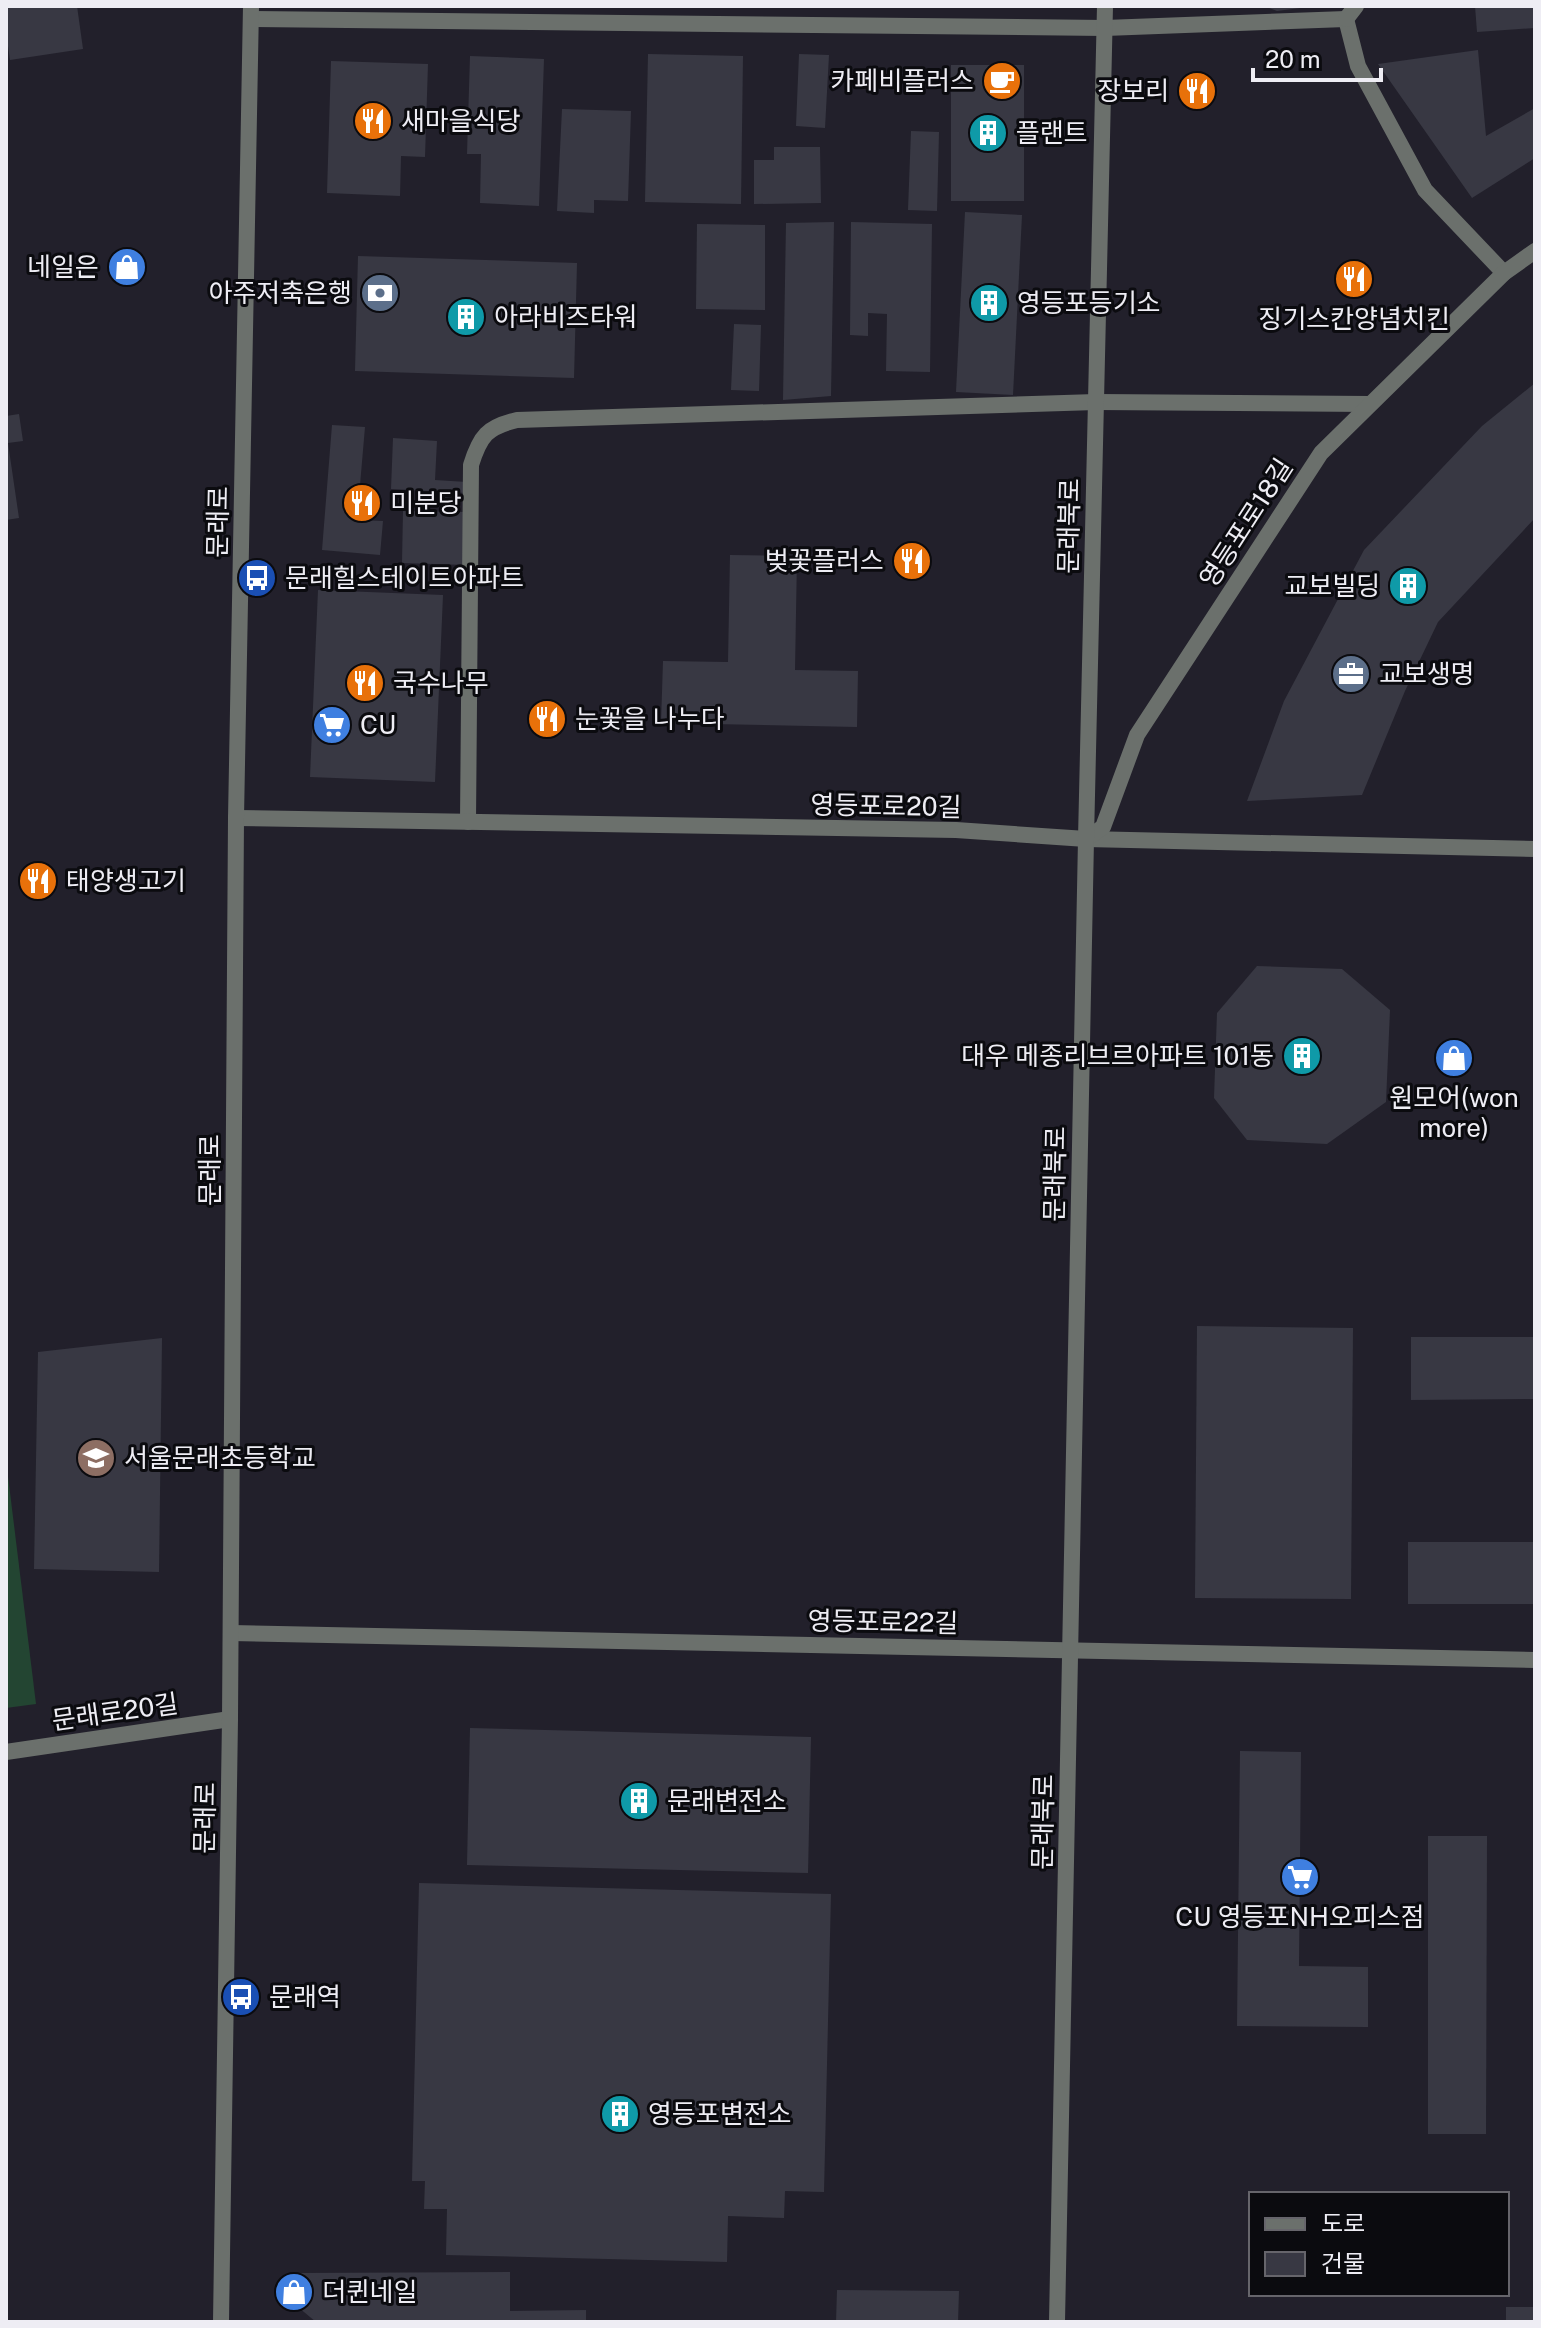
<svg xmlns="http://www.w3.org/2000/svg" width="1541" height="2328" font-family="'Public Sans','Noto Sans KR',sans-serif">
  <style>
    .green { fill: #234532 }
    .building { fill: #383843 }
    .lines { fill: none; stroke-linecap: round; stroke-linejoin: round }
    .service { stroke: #6b706c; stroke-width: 16 }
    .minor { stroke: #6b706c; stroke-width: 16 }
    .tertiary { stroke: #6b706c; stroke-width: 16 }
    .labels { text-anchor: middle; stroke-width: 6; stroke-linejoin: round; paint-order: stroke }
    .poi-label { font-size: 26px; fill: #eeedf4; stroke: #0b0b0f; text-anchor: start }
    .street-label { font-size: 26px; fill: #eeedf4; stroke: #0b0b0f }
  </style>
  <rect width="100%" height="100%" fill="#22202b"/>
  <path class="green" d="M6,1460l30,244 -30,4z"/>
  <g class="building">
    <path d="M6,6h71l6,43 -73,11 -4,-28z"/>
    <path d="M1264,6h35l1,2 -23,3z"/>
    <path d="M1475,6h60v22l-58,4z"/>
    <path d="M1478,50l8,86 49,-28v50l-63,40 -94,-134z"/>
    <path d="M648,54l95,2 -2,148 -96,-2z"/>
    <path d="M799,54l30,1 -4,73 -29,-2z"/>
    <path d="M470,56l74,3 -5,147 -59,-3 1,-49h-14z"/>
    <path d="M331,61l97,3 -3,93 -24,-1 -1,40 -73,-3z"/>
    <rect x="951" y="65" width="73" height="136"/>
    <path d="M562,109l69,2 -3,90 -34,-1v13l-37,-2z"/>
    <path d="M911,131l28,1 -2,79 -29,-1z"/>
    <path d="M774,147h46l1,56 -67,1v-44h20z"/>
    <path d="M965,212l57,3 -9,180 -57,-3z"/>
    <path d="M834,222l-3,174 -48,4 3,-177z"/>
    <path d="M851,222l81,2 -2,148 -44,-1 1,-57 -19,-1v23l-18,-1z"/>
    <path d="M697,224l68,1v85l-69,-1z"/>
    <path d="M358,256l219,7 -3,115 -219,-7z"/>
    <path d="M734,324l27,1 -2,66 -28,-1z"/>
    <path d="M1535,383v135l-97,104 -33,69 -43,104 -115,6 37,-100 80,-151 118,-124z"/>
    <path d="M19,414l4,27 -15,2 11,75 -13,2v-104z"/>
    <path d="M332,425l33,2 -8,93 26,1 -3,34 -58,-5z"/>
    <path d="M393,438l44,3 -2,39 32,2v11l-76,-4z"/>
    <path d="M403,511l65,1 -1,53 -65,-2z"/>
    <path d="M730,555l67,1 -2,114 63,1 -1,56 -196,-4 2,-62 65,1z"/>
    <path d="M318,590l125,5 -8,187 -125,-5z"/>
    <path d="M1257,966l85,3 48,41 -4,92 -59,42 -80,-4 -33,-42 3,-85z"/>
    <path d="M1197,1326l156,2 -2,271 -156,-1z"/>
    <path d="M1411,1337h124v62l-124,1z"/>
    <path d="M162,1338l-3,234 -125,-3 4,-217z"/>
    <rect x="1408" y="1542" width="127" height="62"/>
    <path d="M470,1728l341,9 -3,136 -341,-8z"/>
    <path d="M1240,1751l61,1 -2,214 69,1v60l-131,-1z"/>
    <path d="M1428,1836h59l-1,298h-58z"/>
    <path d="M419,1883l412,11 -7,298 -39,-1 -1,27 -56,-2 -1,46 -281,-7 1,-46h-23l1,-28h-13z"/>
    <path d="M510,2272v39l76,-1v12h-270l-18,-15v-34z"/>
    <path d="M837,2290l122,1 -1,31h-122z"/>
    <rect x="1506" y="2307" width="29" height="15"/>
  </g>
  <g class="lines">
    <path class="service" d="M468,822l3,-357c9,-29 16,-38 46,-45l579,-18"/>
    <g class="minor">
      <path d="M251,19l854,9 241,-9"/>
      <path d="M1346,19l12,47 67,124 79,83"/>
      <path d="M1346,19l10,-13"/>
      <path d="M1096,402l274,2"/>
      <path d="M236,818l720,12 130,9 449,10"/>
      <path d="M1086,839l17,-12 34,-92 184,-282 183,-180 31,-22"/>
      <path d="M231,1633l1304,27"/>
      <path d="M6,1752l224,-33"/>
      <path d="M1057,2322l29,-1483 19,-833"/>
    </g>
    <path class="tertiary" d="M221,2322l9,-603 6,-901 15,-812"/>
  </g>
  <defs>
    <g id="cafe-disc" transform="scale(2)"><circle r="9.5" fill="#e8710a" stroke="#0b0b0f"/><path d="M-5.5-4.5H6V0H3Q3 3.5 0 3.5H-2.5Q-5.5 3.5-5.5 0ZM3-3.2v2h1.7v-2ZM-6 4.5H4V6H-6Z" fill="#fff"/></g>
    <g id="restaurant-disc" transform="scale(2)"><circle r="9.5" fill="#e8710a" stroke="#0b0b0f"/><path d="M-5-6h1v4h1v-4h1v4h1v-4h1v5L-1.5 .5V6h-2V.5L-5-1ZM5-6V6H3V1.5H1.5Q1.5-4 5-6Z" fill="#fff"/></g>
    <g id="building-disc" transform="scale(2)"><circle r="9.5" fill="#0f9aa8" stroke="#0b0b0f"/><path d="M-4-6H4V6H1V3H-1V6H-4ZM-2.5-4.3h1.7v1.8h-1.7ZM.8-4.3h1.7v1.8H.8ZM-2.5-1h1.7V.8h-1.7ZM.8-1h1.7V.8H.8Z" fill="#fff"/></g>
    <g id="shop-disc" transform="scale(2)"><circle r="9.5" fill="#3f7fe0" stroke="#0b0b0f"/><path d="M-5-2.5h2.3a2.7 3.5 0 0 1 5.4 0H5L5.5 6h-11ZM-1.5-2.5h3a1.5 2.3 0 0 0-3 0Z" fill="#fff"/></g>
    <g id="bank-disc" transform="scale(2)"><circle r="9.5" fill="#5c6f8a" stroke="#0b0b0f"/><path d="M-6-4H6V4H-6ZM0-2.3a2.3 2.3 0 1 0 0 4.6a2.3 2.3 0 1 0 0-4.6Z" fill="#fff"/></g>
    <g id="bus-disc" transform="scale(2)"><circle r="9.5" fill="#1a4fb4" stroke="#0b0b0f"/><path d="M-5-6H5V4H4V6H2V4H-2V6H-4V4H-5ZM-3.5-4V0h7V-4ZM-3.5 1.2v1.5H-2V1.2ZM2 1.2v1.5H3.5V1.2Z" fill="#fff"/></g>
    <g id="office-disc" transform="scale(2)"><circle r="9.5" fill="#5c6f8a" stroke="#0b0b0f"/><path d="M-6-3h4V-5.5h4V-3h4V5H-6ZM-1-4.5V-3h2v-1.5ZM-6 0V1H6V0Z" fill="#fff"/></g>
    <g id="supermarket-disc" transform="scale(2)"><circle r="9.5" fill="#3f7fe0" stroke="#0b0b0f"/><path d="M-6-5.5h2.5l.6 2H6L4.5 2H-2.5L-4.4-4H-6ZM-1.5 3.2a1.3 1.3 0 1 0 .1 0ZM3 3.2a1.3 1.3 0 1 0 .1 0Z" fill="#fff"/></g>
    <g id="school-disc" transform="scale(2)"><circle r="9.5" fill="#8d6e63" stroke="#0b0b0f"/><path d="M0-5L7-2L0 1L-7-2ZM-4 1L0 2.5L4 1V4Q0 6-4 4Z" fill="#fff"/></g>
  </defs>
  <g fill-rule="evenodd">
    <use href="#cafe-disc" x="1002" y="81"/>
    <use href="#restaurant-disc" x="1197" y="91"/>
    <use href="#restaurant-disc" x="373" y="121"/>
    <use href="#building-disc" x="988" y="133"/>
    <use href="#shop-disc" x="127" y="267"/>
    <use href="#restaurant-disc" x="1354" y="279"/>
    <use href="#bank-disc" x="380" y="293"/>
    <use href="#building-disc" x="989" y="303"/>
    <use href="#building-disc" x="466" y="317"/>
    <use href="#restaurant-disc" x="362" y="503"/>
    <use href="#restaurant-disc" x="912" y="561"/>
    <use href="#bus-disc" x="257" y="578"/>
    <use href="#building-disc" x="1408" y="586"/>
    <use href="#office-disc" x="1351" y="674"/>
    <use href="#restaurant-disc" x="365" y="683"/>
    <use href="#restaurant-disc" x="547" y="719"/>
    <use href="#supermarket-disc" x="332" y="725"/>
    <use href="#restaurant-disc" x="38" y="881"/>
    <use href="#building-disc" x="1302" y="1056"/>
    <use href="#shop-disc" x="1454" y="1058"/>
    <use href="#school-disc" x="96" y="1458"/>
    <use href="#building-disc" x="639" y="1801"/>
    <use href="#supermarket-disc" x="1300" y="1877"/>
    <use href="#bus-disc" x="241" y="1997"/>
    <use href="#building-disc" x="620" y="2114"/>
    <use href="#shop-disc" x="294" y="2292"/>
  </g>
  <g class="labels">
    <g class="poi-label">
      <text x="974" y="90" text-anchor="end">카페비플러스</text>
      <text x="1169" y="100" text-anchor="end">장보리</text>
      <text x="401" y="130">새마을식당</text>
      <text x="1016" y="142">플랜트</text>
      <text x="99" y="276" text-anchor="end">네일은</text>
      <text x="352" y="302" text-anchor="end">아주저축은행</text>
      <text x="1017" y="312">영등포등기소</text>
      <text x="494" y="326">아라비즈타워</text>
      <text x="1354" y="328" text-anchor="middle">징기스칸양념치킨</text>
      <text x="390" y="512">미분당</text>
      <text x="884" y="570" text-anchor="end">벚꽃플러스</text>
      <text x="285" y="587">문래힐스테이트아파트</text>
      <text x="1380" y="595" text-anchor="end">교보빌딩</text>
      <text x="1379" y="683">교보생명</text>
      <text x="393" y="692">국수나무</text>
      <text x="575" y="728">눈꽃을 나누다</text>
      <text x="360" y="734">CU</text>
      <text x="66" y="890">태양생고기</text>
      <text x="1274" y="1065" text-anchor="end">대우 메종리브르아파트 101동</text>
      <text x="1454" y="1107" text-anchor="middle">원모어(won<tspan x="1454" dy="30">more)</tspan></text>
      <text x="124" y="1467">서울문래초등학교</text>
      <text x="667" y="1810">문래변전소</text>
      <text x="1300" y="1926" text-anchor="middle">CU 영등포NH오피스점</text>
      <text x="269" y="2006">문래역</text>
      <text x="648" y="2123">영등포변전소</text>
      <text x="322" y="2301">더퀸네일</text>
    </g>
    <g class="street-label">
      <text transform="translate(218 522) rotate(-89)" y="9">문래로</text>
      <text transform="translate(1246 523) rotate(-57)" y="9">영등포로18길</text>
      <text transform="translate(1069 526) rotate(-89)" y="9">문래북로</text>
      <text transform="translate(886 806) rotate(1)" y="9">영등포로20길</text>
      <text transform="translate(210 1170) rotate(-90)" y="9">문래로</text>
      <text transform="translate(1055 1174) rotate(-89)" y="9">문래북로</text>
      <text transform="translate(883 1622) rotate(1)" y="9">영등포로22길</text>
      <text transform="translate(115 1712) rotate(-8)" y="9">문래로20길</text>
      <text transform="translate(205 1818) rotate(-89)" y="9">문래로</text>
      <text transform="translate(1043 1822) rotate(-89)" y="9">문래북로</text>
    </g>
  </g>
  <rect width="1541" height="2328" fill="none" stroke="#eeedf4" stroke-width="16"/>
  <rect x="1249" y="2192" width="260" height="104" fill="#0b0b0f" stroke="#66656b" stroke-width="2"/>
  <rect x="1265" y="2218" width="40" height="12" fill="#6b706c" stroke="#66656b" stroke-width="2"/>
  <text x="1321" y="2232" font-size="24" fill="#eeedf4">도로</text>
  <rect x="1265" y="2252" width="40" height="24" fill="#383843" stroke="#66656b" stroke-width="2"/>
  <text x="1321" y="2272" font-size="24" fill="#eeedf4">건물</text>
  <path d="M1253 68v12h128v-12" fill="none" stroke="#eeedf4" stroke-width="4"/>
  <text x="1265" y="68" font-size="24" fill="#eeedf4" stroke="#0b0b0f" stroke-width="6" paint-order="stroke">20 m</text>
</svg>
